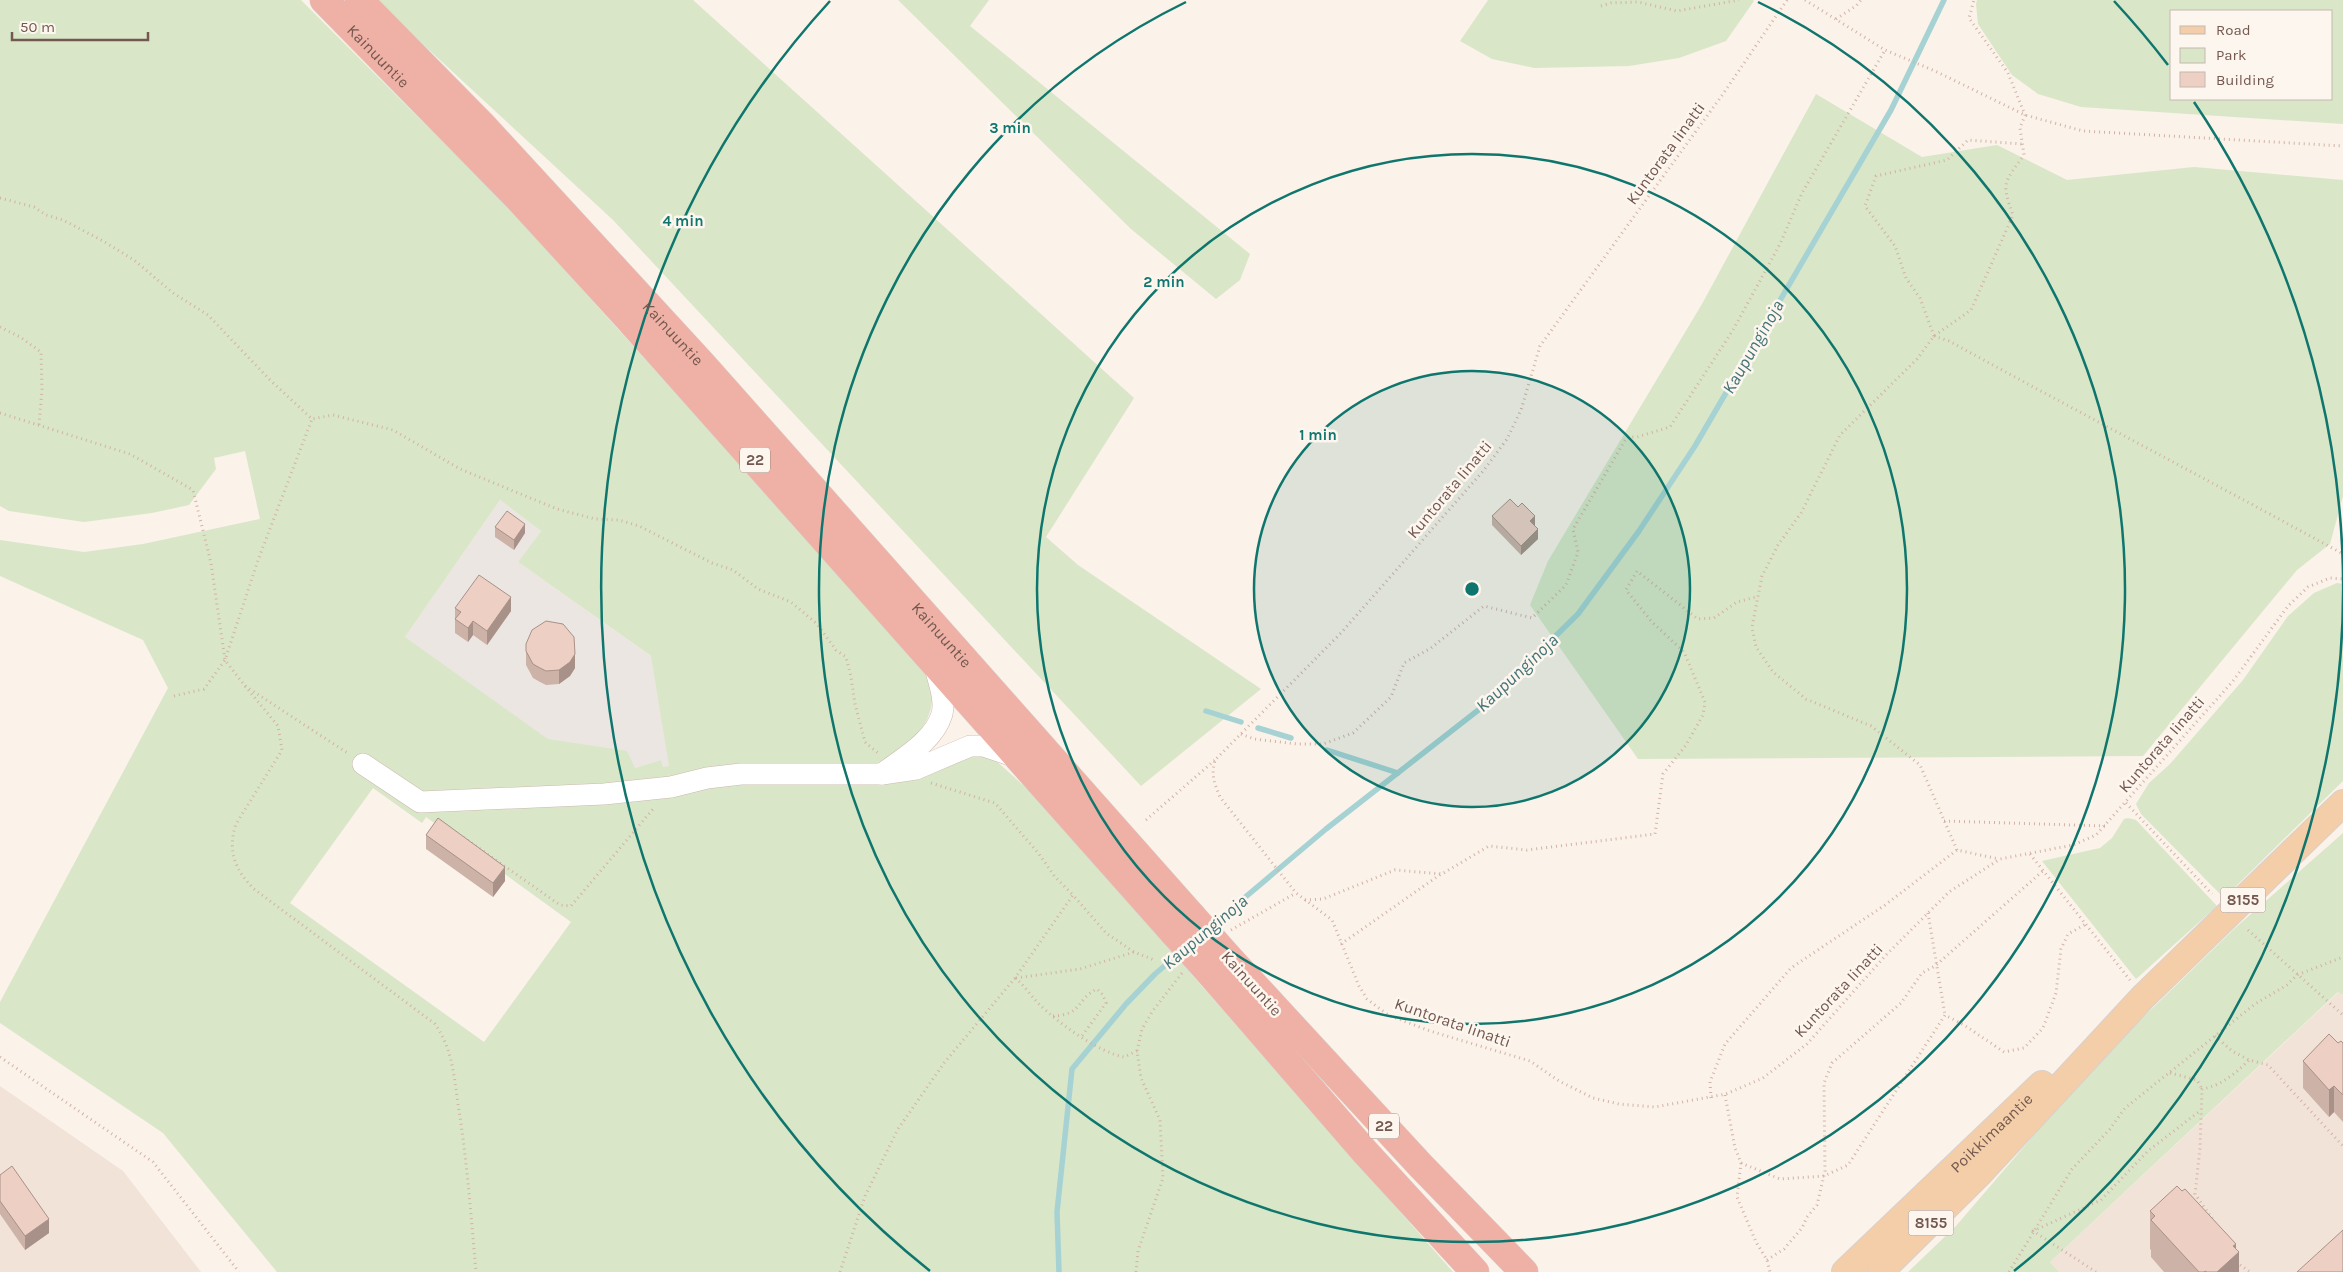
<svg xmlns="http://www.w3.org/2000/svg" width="2343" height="1272" font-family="Karla,sans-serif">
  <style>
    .residential { fill: #f2e3d8 }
    .industrial { fill: #ece6e2 }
    .green { fill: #d9e7c8; fill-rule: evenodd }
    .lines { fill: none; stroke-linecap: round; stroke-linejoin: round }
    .stream { stroke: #a6d2d4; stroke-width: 5.5 }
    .minor-casing { stroke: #ccb9b0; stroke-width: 22 }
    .major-casing { stroke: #d8d0ce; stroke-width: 28 }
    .highway-casing { stroke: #d8d0ce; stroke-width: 29 }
    .path { stroke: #d3b2a6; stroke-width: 3; stroke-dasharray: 1 4; stroke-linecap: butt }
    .minor { stroke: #fff; stroke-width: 21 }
    .major { stroke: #f3cea8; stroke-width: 26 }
    .highway { stroke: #efb1a6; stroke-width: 28 }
    .highway-bridge-casing { stroke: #d8d0ce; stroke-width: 29; stroke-linecap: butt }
    .highway-bridge { stroke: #efb1a6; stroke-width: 28 }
    .wall { fill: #cdb2a8 }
    .shaded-wall { fill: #a79188 }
    .building { fill: #eecfc3; stroke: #a79188 }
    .ring { fill: none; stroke: #0f766e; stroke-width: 2.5 }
    .labels { text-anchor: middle; stroke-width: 5; stroke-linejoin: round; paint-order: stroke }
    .shield { fill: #fdf6ef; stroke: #9c877f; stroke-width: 1 }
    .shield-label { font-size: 15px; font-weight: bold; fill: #73584f }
    .street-label { font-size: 16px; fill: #73584f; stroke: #fdf6ef }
    .water-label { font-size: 18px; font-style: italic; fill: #447476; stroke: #fdf6ef }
    .centre { fill: #0f766e; stroke: #fdf6ef; stroke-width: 2.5 }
    .ring-label { font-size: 15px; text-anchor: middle; font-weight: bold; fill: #0f766e; stroke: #fdf6ef; stroke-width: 5; stroke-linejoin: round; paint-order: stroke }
  </style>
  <rect width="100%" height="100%" fill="#fbf2e9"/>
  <g class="residential">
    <path d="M2343,988v284h-284l-9,-10z"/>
    <path d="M0,1086l123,85 78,101h-201z"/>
  </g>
  <path class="industrial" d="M500,500l41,31 -23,31 192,136 5,65 -52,4 -2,-7 -26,8 -142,9 -111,-107z"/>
  <g class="green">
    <path d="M0,0h301l202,202 419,463c3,8 9,17 10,25 4,36 -28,63 -57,74l105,-9 13,3 42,38 418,476h-1176l-114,-139 -163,-110v-21l168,-314 -25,-48 -143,-64v-36l84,12 59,-8 117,-25 -15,-68 -31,7 2,11 -27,36 -37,8 -68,9 -75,-11 -9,-5zM500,500l41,31 -23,31 133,94 18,110 -6,1 -2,-7 -26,8 -8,-17 -79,-12 -143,-102zM373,788l49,35 4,-6 145,105 -87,120 -194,-139z"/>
    <path d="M375,0h318l441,398 -88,139 32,28 183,124 -120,97 -528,-566z"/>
    <path d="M898,0h91l-19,26 280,228 -10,26 -24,19 -85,-70z"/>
    <path d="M1488,0h265l1,1 -28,40 -47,17 -50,8 -95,2 -42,-9 -32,-18z"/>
    <path d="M1977,0h366v124l-262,-17 -43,-13 -26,-19 -34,-51 -2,-20zM2172,11h160v88h-160z"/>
    <path d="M1816,94l106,63 75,-12 70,35 127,-13 149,13v316l-13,48 -33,26 -154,186 -505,3 -108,-154 18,-44 154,-257z"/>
    <path d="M2337,583l6,1v197l-119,117 -83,-84 -5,-10 13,-21 21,-19 73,-84 45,-64 26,-23z"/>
    <path d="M2128,818l8,2 81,86 -81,73 -94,-118 58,-13 12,-10 12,-19z"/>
    <path d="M2343,833v162l-5,-3 -288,270 9,10h-151l48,-46 137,-160 142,-138z"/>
  </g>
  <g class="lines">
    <g class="stream">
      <path d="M1206,711l35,11"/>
      <path d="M1258,728l33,10"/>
      <path d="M1327,750l71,23"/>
      <path d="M1211,926l115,-97 160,-125 92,-90 61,-83 56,-85 196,-336 53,-110"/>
      <path d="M1059,1272l-2,-60 15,-143 54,-65 29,-30 26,-22"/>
    </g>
    <g class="minor-casing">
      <g id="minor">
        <path d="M934,663c3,15 12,35 8,51 -8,27 -39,44 -60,60l34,-5 54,-23h14l35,12"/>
        <path d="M363,764l57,38 184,-8 67,-7 36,-9 34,-4h141"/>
      </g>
    </g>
    <g class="major-casing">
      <g id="major">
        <path id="s1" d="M1845,1272l197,-188"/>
        <path d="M1880,1272l100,-99 163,-176 200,-194"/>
      </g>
    </g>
    <g class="highway-casing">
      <g id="highway">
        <path id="s2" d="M324,0l194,198 109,119 547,616"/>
        <path id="s3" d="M359,0l124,126 219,238 489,551"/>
        <path d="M1228,957l193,209 103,106"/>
        <path d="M1210,973l155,179 110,120"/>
      </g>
    </g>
    <g class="path">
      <path d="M1787,0l-64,94 -183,252 -19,64 -14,29 -23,31 -143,163 -126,127c-4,14 -1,23 5,37l76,96 36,27 27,66 8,13 21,16 42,16 100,30 29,20 34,17 26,6 36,3 71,-13 37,-16 44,-34 79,-89 63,-63 51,-33 73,-14 23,-10 137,-154 55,-75 20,-19 22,-9 13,1"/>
      <path d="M1805,0l80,50 50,21 90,44 58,16 260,15"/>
      <path d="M1601,6l10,-3 27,-1 39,9 62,-11"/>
      <path d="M1836,19l20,-13 5,-6"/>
      <path d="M0,198l34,9 12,8 17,5 40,21 31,19 39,33 35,22 61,64 43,40 21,-4 60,15 67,39 97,40 38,10 24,1 20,6 73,37 21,7 25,19 33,13 26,22 19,26 10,7 5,20 4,27 10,38 13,11"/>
      <path d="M0,327l20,10 21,15 1,38 -3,35"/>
      <path d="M1934,336l15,5c131,72 263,141 394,213"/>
      <path d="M1934,336l-14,-38 -14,-20 -11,-32 -30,-40 11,-30 71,-16 21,-20 54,4"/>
      <path d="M0,413l130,41 63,36 18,73 14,97 20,26 104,68"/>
      <path d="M245,686l33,40 4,24 -46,74c-9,27 -1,46 18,65l181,135c17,24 19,51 23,80 9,56 13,112 18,168"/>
      <path d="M174,696l30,-7 21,-29 33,-100 54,-141"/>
      <path d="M1241,734l13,5 43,5h26l30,-11 38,-36 13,-34 27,-15 53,-42 48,12 34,-33 12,-33 -5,-23 54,-92h10l33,-10 63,-97 47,-86 22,-51 83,-143"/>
      <path d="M931,783l64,20 44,51 16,23 18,18"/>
      <path d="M2126,803l86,91"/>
      <path d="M1146,820l69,-60"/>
      <path d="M1944,821l161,5"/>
      <path d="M463,837l97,68 11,1 82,-97"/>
      <path d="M1957,850l-37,-85 -49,-39 -65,-27 -33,-27 -17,-25 -4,-20 10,-51 16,-31 23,-32 39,-78 77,-76 17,-23 37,-26 42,-95c-12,-33 -9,-32 11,-60l-4,-27 5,-13 -17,-42 -39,-55 5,-18"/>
      <path d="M2030,854l100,126"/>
      <path d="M1305,900l18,-1 72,-29 47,4 47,-28 38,4 128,-16 8,-60 23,-29 17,-30 2,-13 -21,-50 -32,-30 -26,-32 11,-19 61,48 16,-1 23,-16 19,-5"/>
      <path d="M1928,913l17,102"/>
      <path d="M1231,930l65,-37"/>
      <path d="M2248,930l95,85"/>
      <path d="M1341,944l100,-70"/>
      <path d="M1015,978c10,8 15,17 24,26 19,19 59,48 85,53l13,-6"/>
      <path d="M1016,978l64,-9 54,-17 20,8"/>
      <path d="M1053,1016c30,-1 23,-17 44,-27l6,6 3,8 -24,33"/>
      <path d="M2215,1036l17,15 17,9 19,5 75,81"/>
      <path d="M0,1057l153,105 86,110"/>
      <path d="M2170,1073l27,7 5,9"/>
      <path d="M1725,1095l10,53 6,15 -4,34 19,45 11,18 3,12"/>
      <path d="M1711,1098l-1,-16 15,-38 66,-76 94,-63 72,-55 42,9"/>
      <path d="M1741,1163l39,16 44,-3 24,-11 97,-150 19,10 40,27 20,-4 19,-20 13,-35 5,-44 7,-15 18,-10"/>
      <path d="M2218,1227l-23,-33 5,-46 2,-59c19,-3 34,-16 47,-29"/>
      <path d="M1767,1260l17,-11 18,-21 5,-11 10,-12 8,-34 -1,-88 8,-20 69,-60 21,-30 13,-7 109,-96"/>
      <path d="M2236,1262l14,10"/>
      <path d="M840,1272l25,-76 33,-67 46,-66 71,-85 58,-83 33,38 28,19"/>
      <path d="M1136,1272l2,-21 25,-73 -3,-58 -19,-42 -4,-27 5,-22 10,-17 30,-39"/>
      <path d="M2009,1272l63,-103 38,-40 15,-21 130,-104 32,-19 10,-10 46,-18"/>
      <path d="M2096,1272l-63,-41 68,-31 47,-49 53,-41"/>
    </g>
    <use href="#minor" class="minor"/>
    <use href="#major" class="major"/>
    <use href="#highway" class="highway"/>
    <g class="highway-bridge-casing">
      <g id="highway-bridge">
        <path d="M1191,915l37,42"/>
        <path d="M1174,933l36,40"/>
      </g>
    </g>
    <use href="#highway-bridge" class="highway-bridge"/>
  </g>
  <g class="wall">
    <path d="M1492,516l43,10 3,13 -17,16 -29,-30z"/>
    <path d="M495,527l30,6 -11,17 -19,-13z"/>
    <path d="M455,608l56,3 -24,34 -14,-10 -5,7 -13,-9z"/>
    <path d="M526,644l49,24 -5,8 -11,8 -13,1 -6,-3 -7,-4 -7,-13z"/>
    <path d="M426,835l79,46 -12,16 -67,-48z"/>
    <path d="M2338,1043h5v79l-9,-10 -5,5 -26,-29v-27z"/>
    <path d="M0,1175l49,58 -24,17 -25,-36z"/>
    <path d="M2150,1211l86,38 3,23h-75l-13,-15v-7l-1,-1z"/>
  </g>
  <g class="shaded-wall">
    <path d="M1535,516v10l-5,-5z"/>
    <path d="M525,524v9l-11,17v-10z"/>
    <path d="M1538,529v10l-17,16v-9z"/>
    <path d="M511,597v14l-24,34v-14z"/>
    <path d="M473,621v14l-5,7v-14z"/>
    <path d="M575,654v14l-5,8 -11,8v-14z"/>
    <path d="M505,867v14l-12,16v-14z"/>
    <path d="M2334,1086v26l-5,5v-27z"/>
    <path d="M49,1219v14l-24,17v-14z"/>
    <path d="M2236,1244v10l3,-2v20h-22l16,-26z"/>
  </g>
  <g class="building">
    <path d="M1510,499l8,8 4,-4 13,13 -5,5 8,8 -17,17 -29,-30z"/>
    <path d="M507,511l18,13 -11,16 -19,-13z"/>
    <path d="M479,575l32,22 -24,34 -14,-10 -5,7 -13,-9 6,-7 -6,-4z"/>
    <path d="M546,621l17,3 11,13 1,17 -5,8 -11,8 -13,1 -6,-3 -7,-4 -7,-13v-7l6,-14z"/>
    <path d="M438,818l67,49 -12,16 -67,-48z"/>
    <path d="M2329,1034l9,9 3,-2 2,2v52l-9,-9 -5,4 -26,-29z"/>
    <path d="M12,1166l37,53 -24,17 -25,-35v-26z"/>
    <path d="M2177,1186l5,5 3,-2 51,55 -3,2 6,6 -22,20h-10l-2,-1 -1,1h-5l-48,-52 4,-4 -5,-5z"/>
    <path d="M2343,1230v42h-46z"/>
  </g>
  <circle cx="1472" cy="589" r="218" fill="#0f766e" fill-opacity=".12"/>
  <g class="ring">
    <circle cx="1472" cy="589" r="218"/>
    <circle cx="1472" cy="589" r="435"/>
    <path d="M1758 2A653 653 0 1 1 1186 2"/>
    <path d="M930 1271A871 871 0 0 1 830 1M2114 1A871 871 0 0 1 2168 65M2194 102A871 871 0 0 1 2014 1271"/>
  </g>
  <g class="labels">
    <g class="shield">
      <rect x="740" y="447.5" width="30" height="25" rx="4"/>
      <rect x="2220.5" y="887.5" width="45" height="25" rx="4"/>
      <rect x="1369" y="1113.5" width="30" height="25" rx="4"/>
      <rect x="1908.5" y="1210.5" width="45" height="25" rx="4"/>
    </g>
    <g class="shield-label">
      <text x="755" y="465">22</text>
      <text x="2243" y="905">8155</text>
      <text x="1384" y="1131">22</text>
      <text x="1931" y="1228">8155</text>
    </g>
    <g class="street-label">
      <text dy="6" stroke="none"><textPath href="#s2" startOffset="78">Kainuuntie</textPath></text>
      <text transform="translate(1665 153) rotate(-54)" y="6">Kuntorata Iinatti</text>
      <text dy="6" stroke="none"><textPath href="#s3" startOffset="458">Kainuuntie</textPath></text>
      <text transform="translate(1449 489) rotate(-50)" y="6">Kuntorata Iinatti</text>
      <text dy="6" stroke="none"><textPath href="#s3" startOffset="862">Kainuuntie</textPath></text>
      <text transform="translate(2161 744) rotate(-49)" y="6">Kuntorata Iinatti</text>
      <text transform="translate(1252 983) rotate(48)" y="6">Kainuuntie</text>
      <text transform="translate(1838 990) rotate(-47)" y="6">Kuntorata Iinatti</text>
      <text transform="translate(1453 1022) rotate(19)" y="6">Kuntorata Iinatti</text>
      <text dy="6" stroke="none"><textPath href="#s1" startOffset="202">Poikkimaantie</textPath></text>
    </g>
    <g class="water-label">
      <text transform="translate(1753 347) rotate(-60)" y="6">Kaupunginoja</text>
      <text transform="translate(1517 673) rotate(-43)" y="6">Kaupunginoja</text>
      <text transform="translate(1205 932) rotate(-40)" y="6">Kaupunginoja</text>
    </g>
  </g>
  <circle cx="1472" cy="589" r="8" class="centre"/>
  <g class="ring-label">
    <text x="1010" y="133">3 min</text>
    <text x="683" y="226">4 min</text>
    <text x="1164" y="287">2 min</text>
    <text x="1318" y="440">1 min</text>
  </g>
  <rect x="2170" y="10" width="162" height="90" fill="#fdf6ef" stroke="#c6b7af"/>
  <rect x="2180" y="26" width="25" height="8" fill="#f3cea8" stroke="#c6b7af"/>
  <text x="2216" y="35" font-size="15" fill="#73584f">Road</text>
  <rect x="2180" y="48" width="25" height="15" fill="#d9e7c8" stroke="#c6b7af"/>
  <text x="2216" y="60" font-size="15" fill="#73584f">Park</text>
  <rect x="2180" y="72" width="25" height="15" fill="#eecfc3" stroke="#c6b7af"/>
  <text x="2216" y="85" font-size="15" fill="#73584f">Building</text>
  <path d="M12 32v8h136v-8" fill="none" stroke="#73584f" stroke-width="2.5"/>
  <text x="20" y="32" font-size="15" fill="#73584f" stroke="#fdf6ef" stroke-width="4" paint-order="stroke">50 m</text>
</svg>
